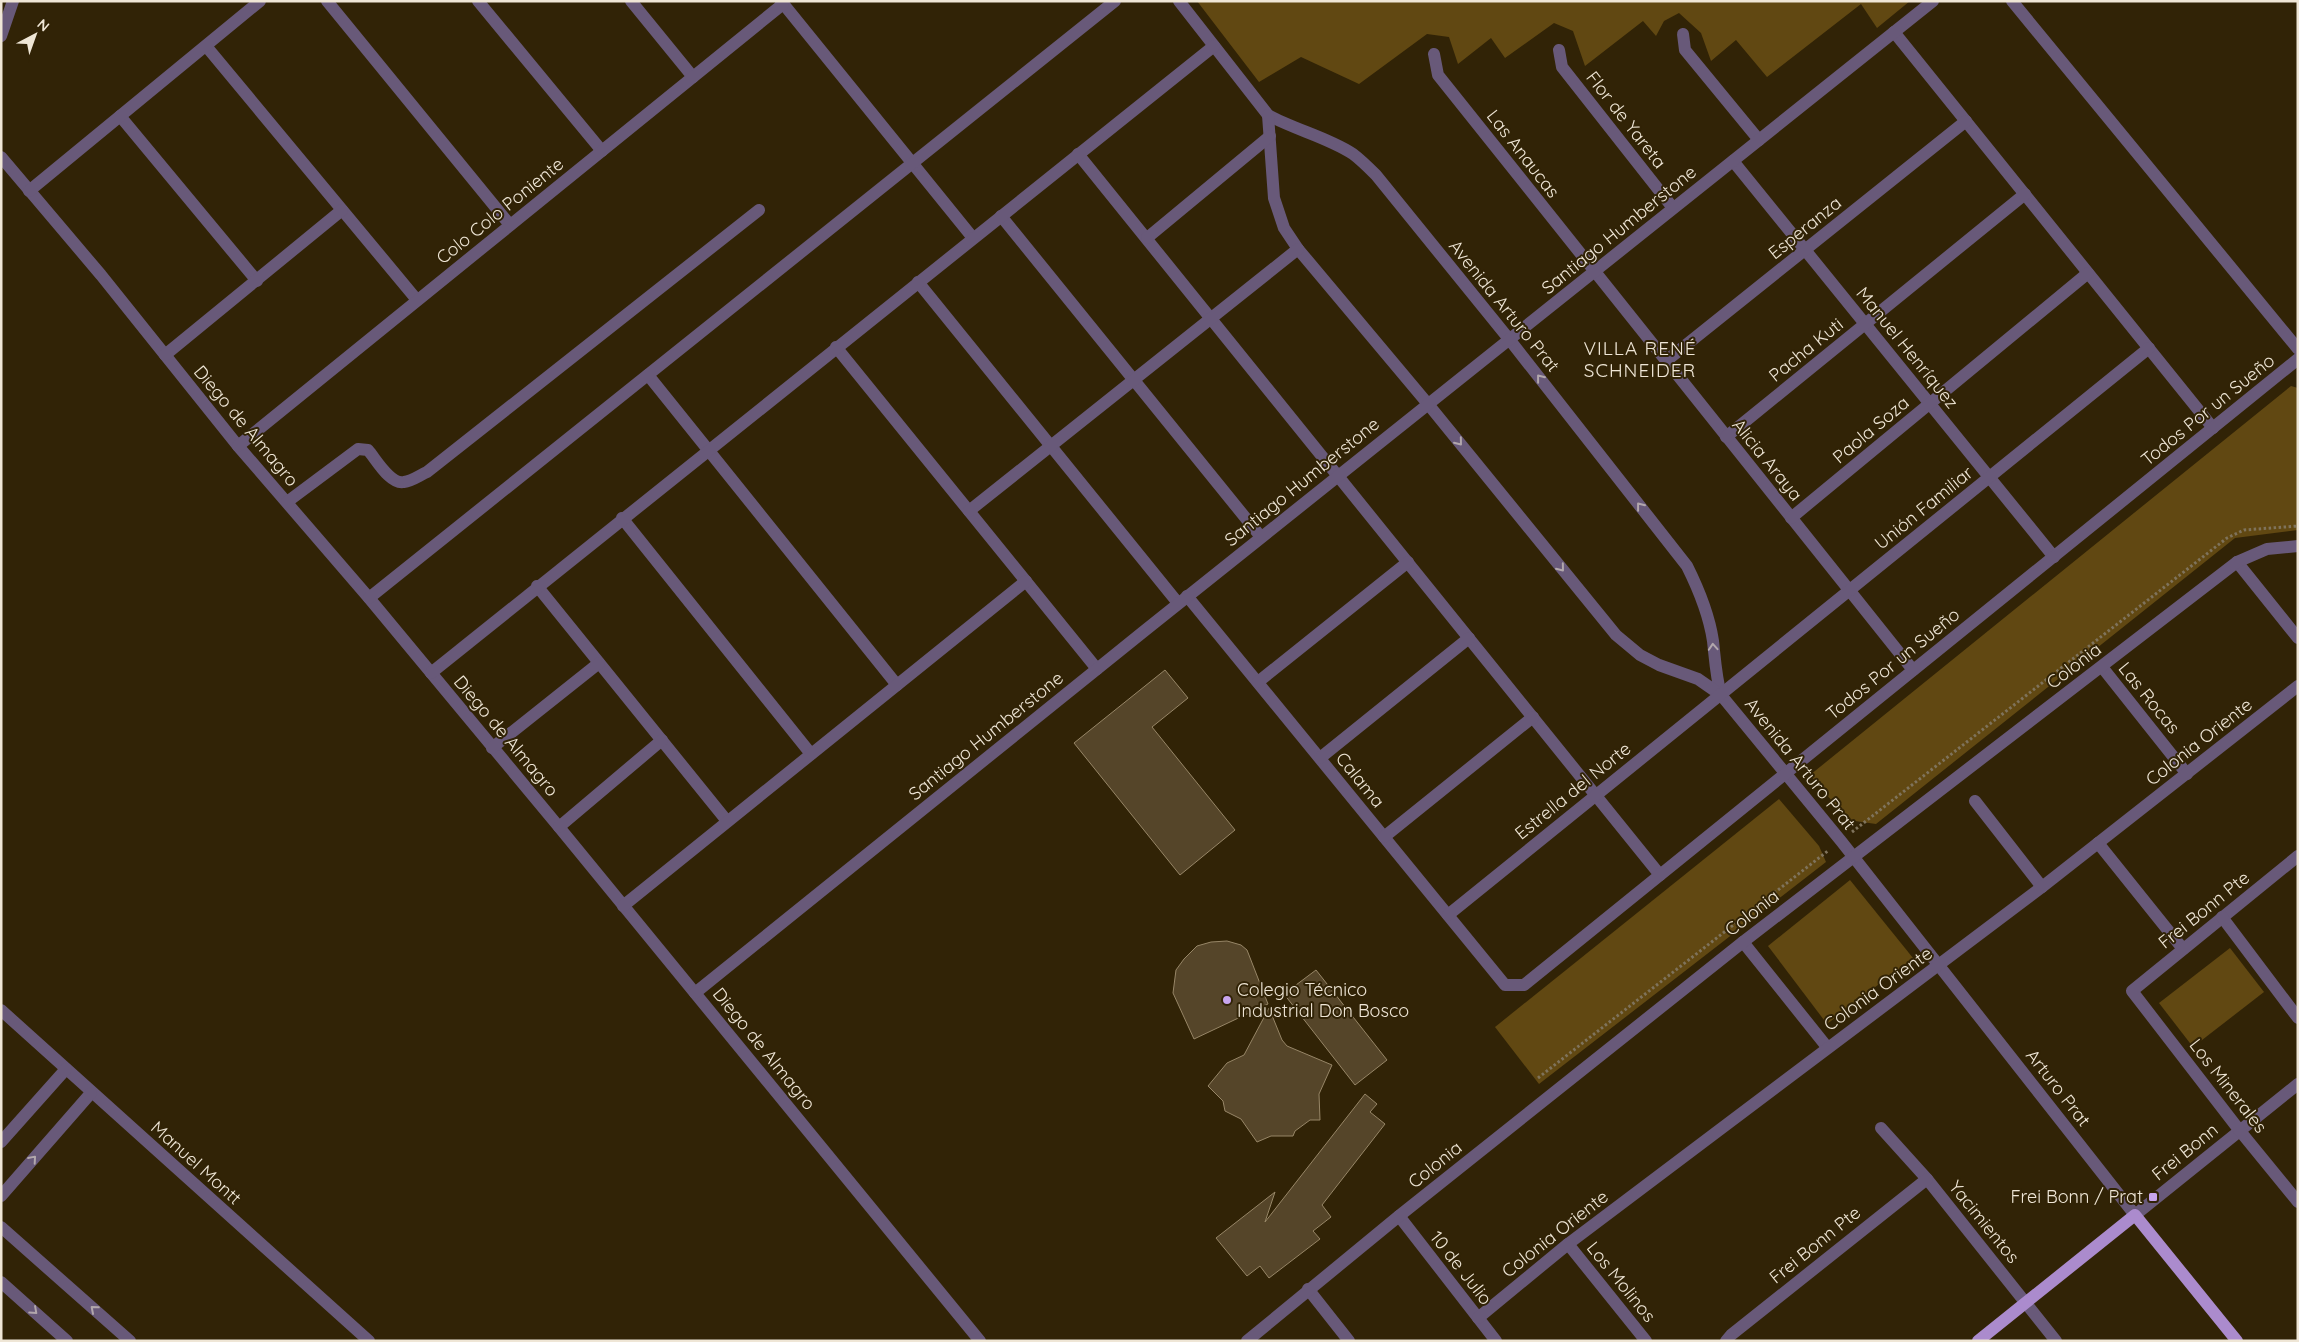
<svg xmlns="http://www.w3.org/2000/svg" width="2299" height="1342" font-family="Quicksand,sans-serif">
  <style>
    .green { fill: #614812 }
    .building { fill: #554529; stroke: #978667 }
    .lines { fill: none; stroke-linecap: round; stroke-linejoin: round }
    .path { stroke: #7f735c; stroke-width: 3; stroke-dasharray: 2.5 2.5; stroke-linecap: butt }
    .minor { stroke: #685979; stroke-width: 12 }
    .major { stroke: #ab8bcd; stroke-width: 12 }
    .oneway { stroke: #b2a7ac }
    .poi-dot { fill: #c8a5ee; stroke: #312306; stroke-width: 2 }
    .labels { text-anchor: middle; stroke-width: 4; stroke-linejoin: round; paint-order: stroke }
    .street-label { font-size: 18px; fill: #efe6d6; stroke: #312306 }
    .poi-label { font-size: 18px; fill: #efe6d6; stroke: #312306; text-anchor: start }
    .neighbourhood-label { font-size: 19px; letter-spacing: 1px; fill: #efe6d6; stroke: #312306 }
  </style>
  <rect width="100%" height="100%" fill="#312306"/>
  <g class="green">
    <path d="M1197,1h713l-33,27 -16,-24 -94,73 -31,-37 -25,21 -10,-28 -22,-20 -15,8 -8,15 -13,-15 -58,45 -12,-35 -19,-8 -49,35 -14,-20 -33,26 -9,-27 -22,-3 -68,50 -58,-27 -42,25z"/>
    <path d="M2291,386l7,2v142l-63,8 -359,286 -28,-4 -38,-45z"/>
    <path d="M1779,799l40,47 7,16 -287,222 -44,-57z"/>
    <path d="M1850,880l63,78 -86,66 -59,-78z"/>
    <path d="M2230,948l34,44 -71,55 -34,-44z"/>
  </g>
  <g class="building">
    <path d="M1165,670l23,28 -36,29 83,103 -55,45 -106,-132z"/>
    <path d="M1227,941l14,4 6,5 21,54 -74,35 -21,-46 3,-23 8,-11 13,-13 14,-4z"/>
    <path d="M1316,970l71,90 -32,25 -71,-91z"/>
    <path d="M1269,1008l13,32 5,6 45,19 -13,29 1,26h-10l-15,11 -2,5h-22l-14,6 -16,-23 -16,-8 -2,-10 -15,-15 19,-23 17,-8z"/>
    <path d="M1365,1094l12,10 -7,8 15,12 -63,81 9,12 -18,14 7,8 -51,39 -9,-12 -13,10 -31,-38 59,-46 -10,30z"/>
  </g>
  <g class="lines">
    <g class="path">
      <path d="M1852,832l375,-294 17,-8 54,-4"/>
      <path d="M1538,1078l291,-228"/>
    </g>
    <g class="minor">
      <path d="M327,1l183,224"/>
      <path d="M478,1l124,150"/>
      <path d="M631,1l62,76"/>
      <path d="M781,1l192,237"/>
      <path d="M1179,1l89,114c27,15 59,22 85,39 8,6 16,14 23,21l133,164 178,227c12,24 22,48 26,75 2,18 3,36 8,54"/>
      <path d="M2012,1l286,348"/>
      <path d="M1894,32l319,396"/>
      <path d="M1683,34l2,16 74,90"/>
      <path d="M1,36l12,-35"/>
      <path d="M206,46l211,254"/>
      <path d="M1559,50l3,17 111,141"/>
      <path d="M1434,54l4,21 475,595"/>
      <path d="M1268,115l6,83 10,30 14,21 130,155 188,231 24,20 19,10 39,14 23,16 120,146 294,374 163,-131"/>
      <path d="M120,116l137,165"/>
      <path d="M1078,154l582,721"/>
      <path d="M1,157l100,118 137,171 131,152 190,229 421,514"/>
      <path d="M1733,161l321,396"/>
      <path d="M29,191l231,-190"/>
      <path d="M1001,216l260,321"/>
      <path d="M1147,238l123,-102"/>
      <path d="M918,282l260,321"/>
      <path d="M836,347l261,322"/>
      <path d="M165,355l177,-145"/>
      <path d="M1666,361l300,-240"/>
      <path d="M648,375l249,310"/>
      <path d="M1726,437l299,-243"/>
      <path d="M238,446l545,-442"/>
      <path d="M287,502l71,-53 10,1c8,9 22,35 36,32 8,-1 16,-7 23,-10l332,-262"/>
      <path d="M969,511l329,-262"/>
      <path d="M622,518l189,236"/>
      <path d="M1791,518l297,-245"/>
      <path d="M2237,562l61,76"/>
      <path d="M537,586l190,235"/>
      <path d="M1187,596l318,389h19l774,-626"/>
      <path d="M369,598l746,-597"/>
      <path d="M2102,667l85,107"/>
      <path d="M431,673l783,-627"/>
      <path d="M1258,682l150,-120"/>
      <path d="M492,748l107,-85"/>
      <path d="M1320,758l149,-120"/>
      <path d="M1975,801l67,86"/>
      <path d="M559,827l103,-87"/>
      <path d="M1384,837l149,-120"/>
      <path d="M2098,843l85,106"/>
      <path d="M2298,856l-166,135 108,140 58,71"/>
      <path d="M623,906l403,-325"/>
      <path d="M1448,915l701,-567"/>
      <path d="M2222,917l76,101"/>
      <path d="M1743,942l84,105"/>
      <path d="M695,993l448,-361 790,-631"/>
      <path d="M1,1010l368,331"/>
      <path d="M1881,1128l46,51 129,162"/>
      <path d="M1,1142l65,-73"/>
      <path d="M1,1196l90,-103"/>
      <path d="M1399,1216l97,125"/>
      <path d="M1,1227l129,114"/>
      <path d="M1568,1244l78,97"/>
      <path d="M1,1282l66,59"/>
      <path d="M1308,1289l41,52"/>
      <path d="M1478,1318l90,-74 474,-357 256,-201"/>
      <path d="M1247,1341l152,-125 344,-274 494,-380 30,-13 31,-3"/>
      <path d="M1726,1341l5,-6 196,-156"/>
    </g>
    <path class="major" d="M1978,1341l157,-126 102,126"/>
  </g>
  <defs><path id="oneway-chevron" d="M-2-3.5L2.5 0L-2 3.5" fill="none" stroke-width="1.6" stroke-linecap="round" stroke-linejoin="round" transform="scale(1.25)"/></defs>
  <g class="oneway">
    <use href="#oneway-chevron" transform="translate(1540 378) rotate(-128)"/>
    <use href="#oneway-chevron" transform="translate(1459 442) rotate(51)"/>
    <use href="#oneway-chevron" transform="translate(1640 506) rotate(-128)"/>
    <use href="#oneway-chevron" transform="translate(1561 568) rotate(51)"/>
    <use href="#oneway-chevron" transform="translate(1713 647) rotate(-94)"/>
    <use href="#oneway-chevron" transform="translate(33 1159) rotate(-49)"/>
    <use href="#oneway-chevron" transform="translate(94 1309) rotate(-139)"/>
    <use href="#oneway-chevron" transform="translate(34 1311) rotate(42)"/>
  </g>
  <g class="poi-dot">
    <circle cx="1227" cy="1000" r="5"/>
    <rect x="2148" y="1192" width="10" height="10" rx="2.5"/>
  </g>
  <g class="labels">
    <g class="street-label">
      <text transform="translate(1626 120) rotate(52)" y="6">Flor de Yareta</text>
      <text transform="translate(1523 154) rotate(52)" y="6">Las Anaucas</text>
      <text transform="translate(500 211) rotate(-39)" y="6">Colo Colo Poniente</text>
      <text transform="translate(1805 228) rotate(-39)" y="6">Esperanza</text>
      <text transform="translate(1619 230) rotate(-39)" y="6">Santiago Humberstone</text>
      <text transform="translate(1504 306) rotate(51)" y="6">Avenida Arturo Prat</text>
      <text transform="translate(1907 348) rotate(51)" y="6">Manuel Henríquez</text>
      <text transform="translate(1806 350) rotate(-39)" y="6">Pacha Kuti</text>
      <text transform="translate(2208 410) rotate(-39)" y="6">Todos Por un Sueño</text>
      <text transform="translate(246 426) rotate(50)" y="6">Diego de Almagro</text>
      <text transform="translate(1871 430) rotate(-40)" y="6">Paola Soza</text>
      <text transform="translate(1767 460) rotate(51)" y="6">Alicia Araya</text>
      <text transform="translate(1302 482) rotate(-39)" y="6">Santiago Humberstone</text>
      <text transform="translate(1924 508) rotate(-39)" y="6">Unión Familiar</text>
      <text transform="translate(1893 664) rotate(-39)" y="6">Todos Por un Sueño</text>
      <text transform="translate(2074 666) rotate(-37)" y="6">Colonia</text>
      <text transform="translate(2149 698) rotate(51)" y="6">Las Rocas</text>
      <text transform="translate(506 736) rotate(50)" y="6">Diego de Almagro</text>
      <text transform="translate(986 736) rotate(-39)" y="6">Santiago Humberstone</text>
      <text transform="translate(2199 742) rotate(-38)" y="6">Colonia Oriente</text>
      <text transform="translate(1800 764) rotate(51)" y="6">Avenida Arturo Prat</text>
      <text transform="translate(1360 780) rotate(51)" y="6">Calama</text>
      <text transform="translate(1573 791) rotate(-39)" y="6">Estrella del Norte</text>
      <text transform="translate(2204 910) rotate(-39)" y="6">Frei Bonn Pte</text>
      <text transform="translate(1752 913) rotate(-38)" y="6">Colonia</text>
      <text transform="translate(1878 989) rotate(-36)" y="6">Colonia Oriente</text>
      <text transform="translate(764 1049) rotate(51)" y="6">Diego de Almagro</text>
      <text transform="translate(2228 1086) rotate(52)" y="6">Los Minerales</text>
      <text transform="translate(2058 1088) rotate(52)" y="6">Arturo Prat</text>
      <text transform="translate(2185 1152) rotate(-39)" y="6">Frei Bonn</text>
      <text transform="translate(196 1163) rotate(42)" y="6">Manuel Montt</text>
      <text transform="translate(1435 1165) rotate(-39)" y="6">Colonia</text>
      <text transform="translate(1984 1222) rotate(51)" y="6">Yacimientos</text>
      <text transform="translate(1555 1234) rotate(-38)" y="6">Colonia Oriente</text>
      <text transform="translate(1815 1245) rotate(-39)" y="6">Frei Bonn Pte</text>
      <text transform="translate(1461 1268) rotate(52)" y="6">10 de Julio</text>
      <text transform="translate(1621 1282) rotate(51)" y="6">Los Molinos</text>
    </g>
    <g class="poi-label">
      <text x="1237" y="996">Colegio Técnico<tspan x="1237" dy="21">Industrial Don Bosco</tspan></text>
      <text x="2143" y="1203" text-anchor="end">Frei Bonn / Prat</text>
    </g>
    <g class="neighbourhood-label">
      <text x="1640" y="355">VILLA RENÉ<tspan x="1640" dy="22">SCHNEIDER</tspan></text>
    </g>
  </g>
  <rect width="2299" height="1342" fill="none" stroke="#efe6d6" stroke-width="5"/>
  <g transform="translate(35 35) rotate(41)" stroke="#312306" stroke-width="4" paint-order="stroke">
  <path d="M0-4L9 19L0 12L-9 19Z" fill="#efe6d6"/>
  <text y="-8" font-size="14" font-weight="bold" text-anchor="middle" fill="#efe6d6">N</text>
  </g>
</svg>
